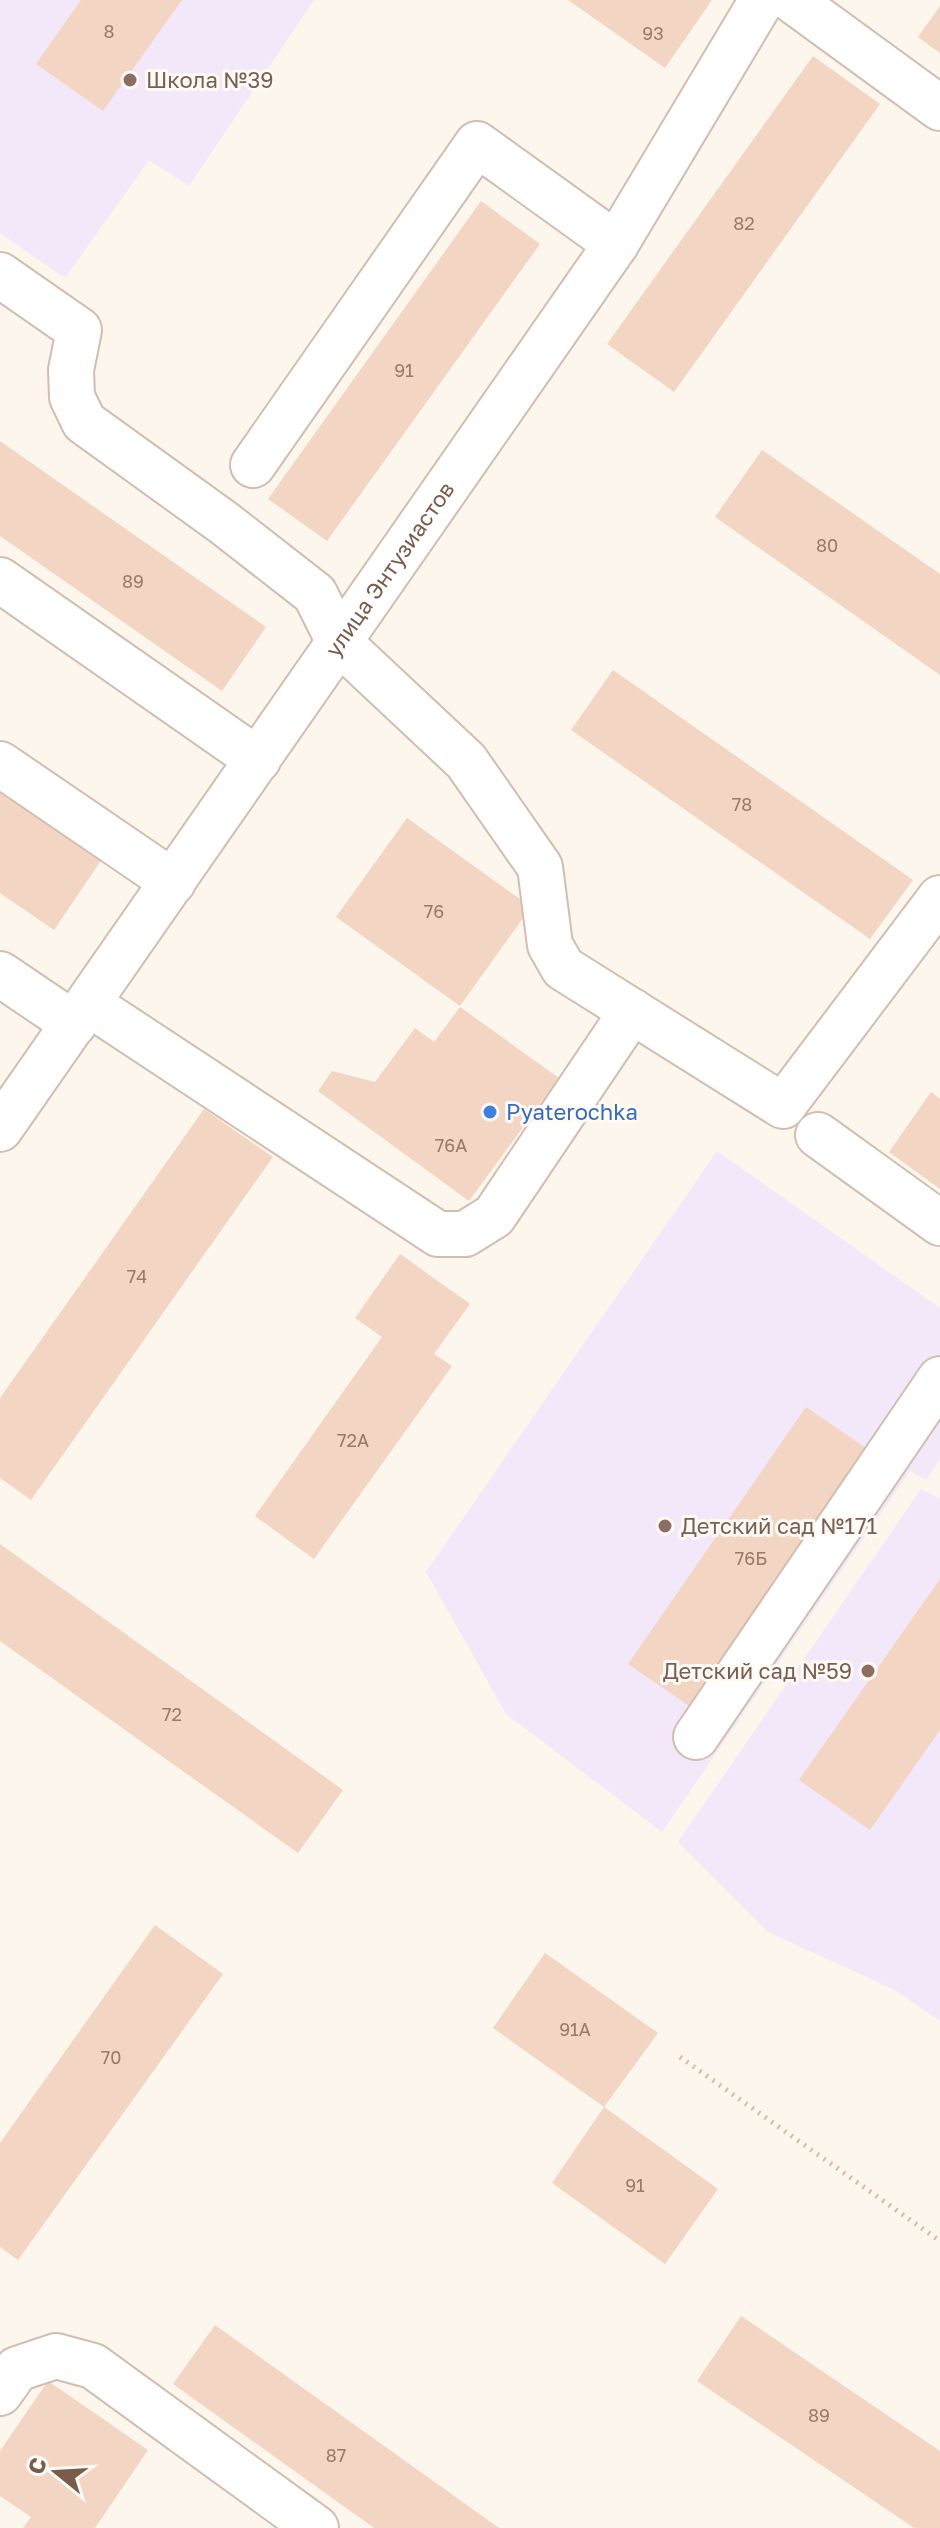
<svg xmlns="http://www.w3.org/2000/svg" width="940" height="2528" font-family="'Golos Text',sans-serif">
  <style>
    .education { fill: #f3e8fa }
    .building { fill: #f3d5c3 }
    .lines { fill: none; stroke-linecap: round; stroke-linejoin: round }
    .minor-casing { stroke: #d1beb0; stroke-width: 48 }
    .path { stroke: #d9b8a5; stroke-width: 5; stroke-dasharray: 2 6; stroke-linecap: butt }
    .minor { stroke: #fff; stroke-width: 44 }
    .education-dot { fill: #8d6e63; stroke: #fffaf3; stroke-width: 3 }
    .shop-dot { fill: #3f7fe0; stroke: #fffaf3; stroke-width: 3 }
    .labels { text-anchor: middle; stroke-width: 6; stroke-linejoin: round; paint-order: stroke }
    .number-label { font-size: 18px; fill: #987a6a }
    .education-label { font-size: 22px; fill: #785e54; stroke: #fffaf3; text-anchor: start }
    .street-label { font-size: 22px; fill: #7a5c4d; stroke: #fffaf3 }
    .shop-label { font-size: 22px; fill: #366cbe; stroke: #fffaf3; text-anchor: start }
  </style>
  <rect width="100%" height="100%" fill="#fdf6ec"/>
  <g class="education">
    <path d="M0,0h314l-125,186 -40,-26 -84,118 -65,-45z"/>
    <path d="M717,1151l223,157v151l-14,21 -16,-9 -248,361 -156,-118 -80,-142z"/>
    <path d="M921,1489l19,10v522l-45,-31 -127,-58 -90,-90z"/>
  </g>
  <g class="building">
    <path d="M81,0h101l-79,111 -67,-47z"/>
    <path d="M568,0h144l-47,68z"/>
    <path d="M940,6v47l-22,-16z"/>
    <path d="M813,56l67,48 -206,288 -67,-48z"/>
    <path d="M481,201l59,43 -213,297 -59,-42z"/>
    <path d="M0,441l266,186 -44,64 -222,-155z"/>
    <path d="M762,450l178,124v101l-225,-158z"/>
    <path d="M613,670l300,210 -43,59 -299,-209z"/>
    <path d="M0,788l102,71 -48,71 -54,-37z"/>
    <path d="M407,818l124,89 -71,99 -124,-89z"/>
    <path d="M460,1007l99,71 -90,123 -151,-110 14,-20 43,11 40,-54 19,14z"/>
    <path d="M931,1092l9,7v90l-51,-37z"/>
    <path d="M204,1109l69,48 -242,343 -31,-22v-80z"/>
    <path d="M400,1254l70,50 -36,50 18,12 -138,193 -59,-43 127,-179 -27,-19z"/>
    <path d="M806,1407l67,46 -178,257 -67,-46z"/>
    <path d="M0,1544l343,246 -45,63 -298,-212z"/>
    <path d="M940,1579v151l-70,100 -71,-50z"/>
    <path d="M155,1925l68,49 -205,286 -18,-13v-104z"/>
    <path d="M545,1953l113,80 -54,74 -111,-79z"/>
    <path d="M604,2107l114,82 -53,75 -113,-81z"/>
    <path d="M741,2316l199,135v77h-26l-217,-147z"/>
    <path d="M215,2325l284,203h-125l-201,-144z"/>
    <path d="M48,2381l100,69 -53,78h-72l8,-11 -31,-21v-45z"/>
  </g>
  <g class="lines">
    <g class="minor-casing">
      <g id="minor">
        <path d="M792,0l148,108"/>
        <path d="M0,275l79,55 -8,40 1,27 12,25 140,101 91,71 24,48 127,119 74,106 10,78 13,23 220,138 157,-208"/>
        <path d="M253,465l224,-321 139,100"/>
        <path d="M0,580l258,180"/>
        <path d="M0,764l173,118"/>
        <path d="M0,974l74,50"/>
        <path d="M89,1004l349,230h27l29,-18 138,-205"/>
        <path id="s1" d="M0,1129l616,-885 146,-244"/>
        <path d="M818,1135l122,88"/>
        <path d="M696,1737l244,-358"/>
        <path d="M0,2393l17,-24 39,-13 37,10 223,162"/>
      </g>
    </g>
    <path class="path" d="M680,2057l260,184"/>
    <use href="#minor" class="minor"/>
  </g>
  <g class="education-dot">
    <circle cx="130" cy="80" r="8"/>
    <circle cx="665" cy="1526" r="8"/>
    <circle cx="868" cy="1671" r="8"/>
  </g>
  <circle class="shop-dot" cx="490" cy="1112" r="8"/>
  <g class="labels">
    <g class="number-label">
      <text x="109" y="38">8</text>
      <text x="653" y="40">93</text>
      <text x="744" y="230">82</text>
      <text x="404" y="377">91</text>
      <text x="827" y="552">80</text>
      <text x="133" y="588">89</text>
      <text x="742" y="811">78</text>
      <text x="434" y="918">76</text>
      <text x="451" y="1152">76А</text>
      <text x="137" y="1283">74</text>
      <text x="353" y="1447">72А</text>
      <text x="751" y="1565">76Б</text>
      <text x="172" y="1721">72</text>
      <text x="575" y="2036">91А</text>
      <text x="111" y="2064">70</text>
      <text x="635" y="2192">91</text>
      <text x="819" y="2422">89</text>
      <text x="336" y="2462">87</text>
    </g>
    <g class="education-label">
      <text x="146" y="88">Школа №39</text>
      <text x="681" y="1534">Детский сад №171</text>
      <text x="852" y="1679" text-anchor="end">Детский сад №59</text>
    </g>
    <g class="street-label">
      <text dy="8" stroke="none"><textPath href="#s1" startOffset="682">улица Энтузиастов</textPath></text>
    </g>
    <g class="shop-label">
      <text x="506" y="1120">Pyaterochka</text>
    </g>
  </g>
  <g transform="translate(56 2472) rotate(288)" stroke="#fffaf3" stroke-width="6" paint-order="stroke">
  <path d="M0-6L14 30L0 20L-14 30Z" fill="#7a5c4d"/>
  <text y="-12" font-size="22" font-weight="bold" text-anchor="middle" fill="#7a5c4d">С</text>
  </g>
</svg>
